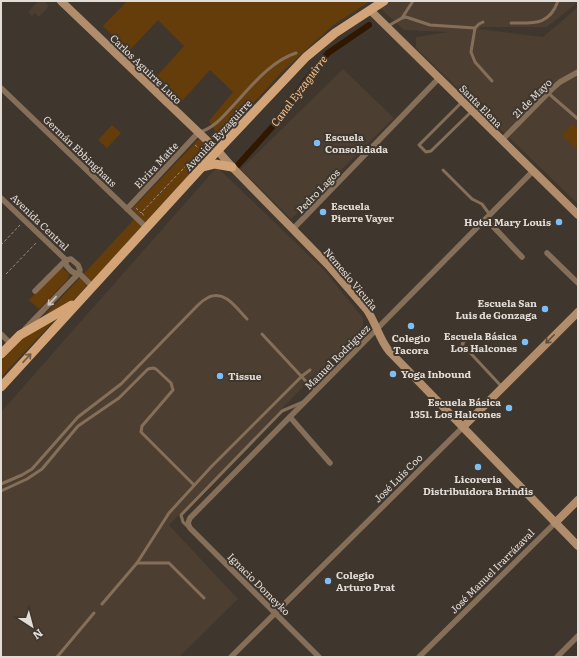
<svg xmlns="http://www.w3.org/2000/svg" width="579" height="658" font-family="Literata,serif">
  <style>
    .built { fill: #4c3e31 }
    .green { fill: #653d0a }
    .lines { fill: none; stroke-linecap: round; stroke-linejoin: round }
    .canal { stroke: #301700; stroke-width: 6 }
    .path { stroke: #978f88; stroke-width: 1; stroke-dasharray: 3 2; stroke-linecap: butt }
    .lane { stroke: #856f59; stroke-width: 3 }
    .street { stroke: #856f59; stroke-width: 5.5 }
    .secondary { stroke: #b18d6b; stroke-width: 8 }
    .primary { stroke: #d2a477; stroke-width: 9 }
    .oneway { stroke: #ccc2b8 }
    .oneway2 { stroke: #5c4c3c }
    .oneway3 { stroke: #725c47 }
    .poi-dot { fill: #7bbef8; stroke: #3f362d; stroke-width: 1.5 }
    .labels { text-anchor: middle; stroke-width: 4; stroke-linejoin: round; paint-order: stroke }
    .street-label { font-size: 10px; fill: #e3ddd8; stroke: #3f362d }
    .poi-label { font-size: 10px; font-weight: bold; fill: #e3ddd8; stroke: #3f362d; text-anchor: start }
    .water-label { font-size: 11px; font-style: italic; fill: #fbc187; stroke: #3f362d }
  </style>
  <rect width="100%" height="100%" fill="#3f362d"/>
  <g class="built">
    <path d="M38,1h6l5,5 -10,11 -4,-4 -3,3 -4,-4z"/>
    <path d="M388,1h186l3,2 -30,24h-66l-2,2 64,8 35,-30v197l-162,-156v-11l32,-5 -44,-2 -25,-23z"/>
    <path d="M343,69l51,49 -103,101 -50,-50z"/>
    <path d="M217,167l107,103 39,48v8l-3,9 -56,51 -135,139 69,74 -59,58h-178v-245z"/>
  </g>
  <g class="green">
    <path d="M127,1h243l-38,25 -50,46 -62,67 -11,-18 24,-29 -23,-22 -29,32 -25,-25 28,-31 -26,-26 -29,31 -26,-25z"/>
    <path d="M572,124l6,5v22l-16,-16z"/>
    <path d="M112,125l9,8 -14,15 -9,-8z"/>
    <path d="M199,139l14,13 -212,225v-16l78,-82 59,-64 -6,-6z"/>
    <path d="M61,267l8,7 -1,5 -29,30 -10,-9z"/>
  </g>
  <g class="lines">
    <path class="canal" d="M237,166l37,-41 32,-45 22,-27 41,-28"/>
    <g class="path">
      <path d="M195,145l5,4"/>
      <path d="M136,208l5,5 60,-63 3,3"/>
      <path d="M142,213l2,3"/>
      <path d="M1,245l19,-20"/>
      <path d="M6,274l31,-32"/>
    </g>
    <g class="lane">
      <path d="M402,18l11,-17"/>
      <path d="M511,23c22,0 38,3 47,-22"/>
      <path d="M388,26l14,-8 4,-1 24,8 45,3 4,-4 4,-2"/>
      <path d="M475,28l-4,24 4,10 17,19"/>
      <path d="M548,93l30,26"/>
      <path d="M462,102l-43,43 7,7 5,-1 40,-39"/>
      <path d="M200,132c13,-4 22,-14 31,-24 18,-19 39,-47 65,-55"/>
      <path d="M443,170l29,29 10,5 8,11"/>
      <path d="M262,334l53,57"/>
      <path d="M471,334l-9,10 40,43"/>
      <path d="M1,484l21,-9 10,-6 46,-52 43,-33 77,-79c3,-3 7,-6 11,-8 17,-7 28,12 38,22"/>
      <path d="M1,491l26,-12 15,-10 36,-43 41,-28 29,-29 5,-1 3,1 15,14 2,7 -31,36 -1,6 53,53"/>
      <path d="M188,527l-5,-5 -2,-7 101,-104 21,-9"/>
      <path d="M137,563h32l35,35"/>
      <path d="M102,604l35,-41 32,-50 42,-46 91,-91 8,-6"/>
      <path d="M57,657l37,-44"/>
    </g>
    <g class="street">
      <path d="M1,88l146,140"/>
      <path d="M502,140l50,-51 8,-7 18,-10"/>
      <path d="M1,198l65,62v5c3,4 7,10 13,8l14,14"/>
      <path d="M127,209l71,-76"/>
      <path d="M486,219l36,38"/>
      <path d="M293,229l146,-151"/>
      <path d="M547,253l31,30"/>
      <path d="M66,260l5,-1 7,6 2,5 -1,3"/>
      <path d="M35,291l31,-31"/>
      <path d="M25,329l54,-56"/>
      <path d="M1,334l10,10"/>
      <path d="M290,417l40,46"/>
      <path d="M231,657l232,-230"/>
      <path d="M319,657l-129,-129 -2,-5 2,-5 343,-347"/>
      <path d="M419,657l136,-134"/>
      <path d="M557,657l21,-21"/>
    </g>
    <g class="secondary">
      <path d="M61,1l157,150 14,16 96,98 39,45c9,13 12,29 22,41l189,195"/>
      <path d="M370,10l208,205"/>
      <path d="M463,427l115,-115"/>
      <path d="M555,523l23,-23"/>
    </g>
    <g class="primary">
      <path d="M203,167l12,-3 17,3"/>
      <path d="M1,354l19,-19 52,-30"/>
      <path d="M1,387l201,-220 104,-110 29,-24 49,-32"/>
    </g>
  </g>
  <defs><path id="oneway-shaft" d="M-6 0H5M1.5-3L5.5 0L1.5 3" fill="none" stroke-width="1.6" stroke-linecap="round" stroke-linejoin="round"/></defs>
  <use class="oneway" href="#oneway-shaft" transform="translate(52 301) rotate(133)"/>
  <use class="oneway2" href="#oneway-shaft" transform="translate(550 339) rotate(135)"/>
  <use class="oneway3" href="#oneway-shaft" transform="translate(27 358) rotate(-47)"/>
  <g class="poi-dot">
    <circle cx="317" cy="143" r="4"/>
    <circle cx="323" cy="212" r="4"/>
    <circle cx="559" cy="222" r="4"/>
    <circle cx="545" cy="309" r="4"/>
    <circle cx="411" cy="326" r="4"/>
    <circle cx="525" cy="342" r="4"/>
    <circle cx="393" cy="374" r="4"/>
    <circle cx="220" cy="376" r="4"/>
    <circle cx="509" cy="408" r="4"/>
    <circle cx="478" cy="467" r="4"/>
    <circle cx="328" cy="581" r="4"/>
  </g>
  <g class="labels">
    <g class="street-label">
      <text transform="translate(146 69) rotate(44)" y="4">Carlos Aguirre Luco</text>
      <text transform="translate(532 98) rotate(-45)" y="4">21 de Mayo</text>
      <text transform="translate(481 106) rotate(45)" y="4">Santa Elena</text>
      <text transform="translate(218 135) rotate(-47)" y="4">Avenida Eyzaguirre</text>
      <text transform="translate(80 151) rotate(44)" y="4">Germán Ebbinghaus</text>
      <text transform="translate(156 165) rotate(-47)" y="4">Elvira Matte</text>
      <text transform="translate(318 191) rotate(-46)" y="4">Pedro Lagos</text>
      <text transform="translate(40 222) rotate(44)" y="4">Avenida Central</text>
      <text transform="translate(351 279) rotate(50)" y="4">Nemesio Vicuña</text>
      <text transform="translate(337 357) rotate(-45)" y="4">Manuel Rodríguez</text>
      <text transform="translate(398 478) rotate(-45)" y="4">José Luis Coo</text>
      <text transform="translate(492 571) rotate(-45)" y="4">José Manuel Irarrázaval</text>
      <text transform="translate(259 584) rotate(45)" y="4">Ignacio Domeyko</text>
    </g>
    <g class="poi-label">
      <text x="325" y="141">Escuela<tspan x="325" dy="12">Consolidada</tspan></text>
      <text x="331" y="210">Escuela<tspan x="331" dy="12">Pierre Vayer</tspan></text>
      <text x="551" y="226" text-anchor="end">Hotel Mary Louis</text>
      <text x="537" y="307" text-anchor="end">Escuela San<tspan x="537" dy="12">Luis de Gonzaga</tspan></text>
      <text x="517" y="340" text-anchor="end">Escuela Básica<tspan x="517" dy="12">Los Halcones</tspan></text>
      <text x="411" y="342" text-anchor="middle">Colegio<tspan x="411" dy="12">Tacora</tspan></text>
      <text x="401" y="378">Yoga Inbound</text>
      <text x="228" y="380">Tissue</text>
      <text x="501" y="406" text-anchor="end">Escuela Básica<tspan x="501" dy="12">1351. Los Halcones</tspan></text>
      <text x="478" y="483" text-anchor="middle">Licoreria<tspan x="478" dy="12">Distribuidora Brindis</tspan></text>
      <text x="336" y="579">Colegio<tspan x="336" dy="12">Arturo Prat</tspan></text>
    </g>
    <g class="water-label">
      <text transform="translate(299 91) rotate(-53)" y="4">Canal Eyzaguirre</text>
    </g>
  </g>
  <rect width="579" height="658" fill="none" stroke="#e3ddd8" stroke-width="4"/>
  <g transform="translate(32 626) rotate(144)" stroke="#3f362d" stroke-width="3" paint-order="stroke">
  <path d="M0-3L7 15L0 10L-7 15Z" fill="#e3ddd8"/>
  <text y="-6" font-size="11" font-weight="bold" text-anchor="middle" fill="#e3ddd8">N</text>
  </g>
</svg>
